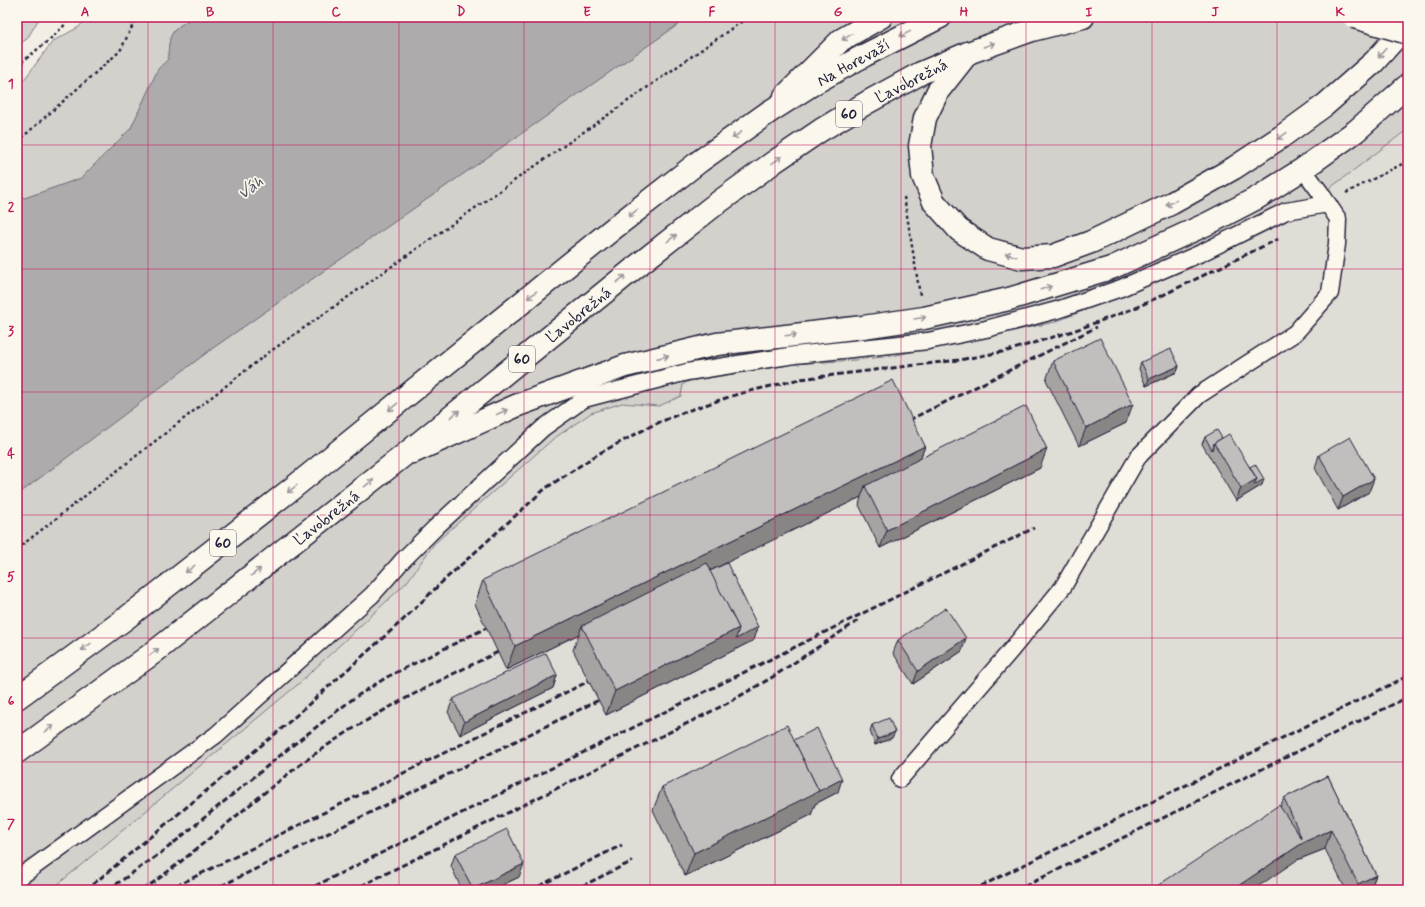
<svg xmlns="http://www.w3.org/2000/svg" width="1425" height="907" font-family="Mynerve,sans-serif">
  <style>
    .built { fill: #e0dcd6 }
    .green { fill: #d4d1cc; stroke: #7b7a84 }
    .water { fill: #aeabad; stroke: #76747f }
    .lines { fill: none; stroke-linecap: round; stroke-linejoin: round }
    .service-casing { stroke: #22223b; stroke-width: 19 }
    .secondary-casing { stroke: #22223b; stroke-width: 25 }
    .primary-casing { stroke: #22223b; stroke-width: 25 }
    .path { stroke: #22223b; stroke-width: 2.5; stroke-dasharray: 3 3; stroke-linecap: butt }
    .service { stroke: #fbf7ec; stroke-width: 16 }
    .secondary { stroke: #fbf7ec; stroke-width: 22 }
    .primary { stroke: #fbf7ec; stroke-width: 22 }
    .rail { stroke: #22223b; stroke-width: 3; stroke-dasharray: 6 3; stroke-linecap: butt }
    .primary-bridge-casing { stroke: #22223b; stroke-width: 25; stroke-linecap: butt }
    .primary-bridge { stroke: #fbf7ec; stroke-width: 22 }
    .wall { fill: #a7a3a3; stroke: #22223b }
    .shaded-wall { fill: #888585; stroke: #22223b }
    .building { fill: #c2bebe; stroke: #22223b }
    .oneway { stroke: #99979c }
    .grid { fill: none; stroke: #c2185b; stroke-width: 1; stroke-opacity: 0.55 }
    .labels { text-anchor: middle; stroke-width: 3.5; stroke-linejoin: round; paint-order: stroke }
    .shield { fill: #fbf7ec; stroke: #636270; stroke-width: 1 }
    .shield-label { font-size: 15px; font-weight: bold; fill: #22223b }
    .street-label { font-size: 16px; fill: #22223b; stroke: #fbf7ec }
    .water-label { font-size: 17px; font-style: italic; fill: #535263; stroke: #fbf7ec }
    .neatline { fill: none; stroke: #c2185b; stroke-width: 1.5 }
    .grid-label { font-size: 13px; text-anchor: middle; font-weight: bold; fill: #c2185b }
  </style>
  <rect width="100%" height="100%" fill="#f2eee5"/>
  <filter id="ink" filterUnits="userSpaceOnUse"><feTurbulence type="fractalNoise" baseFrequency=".025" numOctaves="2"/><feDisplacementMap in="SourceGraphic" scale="8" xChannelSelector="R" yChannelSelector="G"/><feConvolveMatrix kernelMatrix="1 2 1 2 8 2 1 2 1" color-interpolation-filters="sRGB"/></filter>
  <g filter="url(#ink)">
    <path class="built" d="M1408,129v761h-1357l245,-204 111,-104 27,-38 119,-105 38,-26 31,-10 37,3 24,-22 7,-3 105,-17 60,-4 37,-4 163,-34 133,-53 97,-47z"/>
    <g class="green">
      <path d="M17,17h23l-13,22 -10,6z"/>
      <path d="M87,17h107c-23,13 -25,15 -26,42l-10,10 -27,59 -50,50 -56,20 -8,-3v-106l36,-48 26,-14z"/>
      <path d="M689,17h719v112l-123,93 -97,47 -133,53 -163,34 -37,4 -60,4 -105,17 -7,3 -2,12 -22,10 -37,-3 -31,10 -38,26 -119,105 -27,38 -82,77 -29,27 -245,204h-34v-395l196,-147z"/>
    </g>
    <path class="water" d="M194,17h75l5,3 9,-3h406l-476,331 -196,147v-300l8,3 56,-20 50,-50 27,-59 10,-10c1,-27 3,-29 26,-42z"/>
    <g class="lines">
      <g class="service-casing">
        <g id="service">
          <path d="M584,399l103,-27 108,-17 133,-14 58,-12 71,-19 64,-22 80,-35 85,-42 42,-7"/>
          <path d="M900,779l112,-130 51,-62 75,-130 61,-62 96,-62 35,-40 7,-49 1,-25 -18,-27 -17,-23"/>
          <path d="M17,879l199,-144 156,-140 30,-34 34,-34 107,-99 41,-29 4,-5"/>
        </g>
      </g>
      <g class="secondary-casing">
        <g id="secondary">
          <path d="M968,53l-30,38 -13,27 -5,28 3,30 11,26 25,28 29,19 34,9 31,-2 38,-14 81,-39 62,-35 47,-31 44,-32 49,-43 34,-38"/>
          <path d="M785,96l56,-56 40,-23"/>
          <path d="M413,452l105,-47 107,-39 92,-22 146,-17 61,-9 85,-19 102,-31 98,-45 48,-25 46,-29 53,-38 52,-46"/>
        </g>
      </g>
      <g class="primary-casing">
        <g id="primary">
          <path d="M17,698l108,-79 169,-132 320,-259 86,-67 69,-49 47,-30 49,-27 75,-38"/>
          <path d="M17,752l136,-99 250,-197 239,-194 70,-55 62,-45 47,-32 47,-28 53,-29 47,-20 64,-23 51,-13"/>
        </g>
      </g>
      <g class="path">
        <path d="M17,66l38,-31 17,-18"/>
        <path d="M17,71l5,-8"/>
        <path d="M17,142l103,-91 17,-34"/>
        <path d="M1346,193l62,-32"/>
        <path d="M904,197l16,98"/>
        <path d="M17,549l251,-196 480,-336"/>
      </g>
      <use href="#service" class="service"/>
      <use href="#secondary" class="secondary"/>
      <use href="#primary" class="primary"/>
      <g class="rail">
        <path d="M1161,296l117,-57"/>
        <path d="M901,424l196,-97"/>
        <path d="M86,890l194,-160 123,-110 38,-37 105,-95 52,-34 55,-29 31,-13 54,-18 62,-15 159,-19 48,-9 66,-20 62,-23 30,-14"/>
        <path d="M108,890l57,-40 128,-105 61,-47 33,-21 99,-49"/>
        <path d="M143,890c62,-44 117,-98 179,-141 55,-38 116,-68 176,-97"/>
        <path d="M168,890l421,-209"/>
        <path d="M213,890l386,-190"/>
        <path d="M307,890l727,-362"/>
        <path d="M353,890l373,-186 45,-26 88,-58"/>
        <path d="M531,890l91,-45"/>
        <path d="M574,890l59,-29"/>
        <path d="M973,890l435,-214"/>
        <path d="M1017,890l391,-193"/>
      </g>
      <g class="primary-bridge-casing">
        <path id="primary-bridge" d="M1354,17l54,16"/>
      </g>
      <use href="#primary-bridge" class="primary-bridge"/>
    </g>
    <g class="wall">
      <path d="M1053,361l73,62 -47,23 -33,-66z"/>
      <path d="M1141,362l38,4 -2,6 -31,14 -7,-17z"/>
      <path d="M1205,437l17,1 28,29 12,18 -26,16 -34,-57z"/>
      <path d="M925,446l-5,13 120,9 -160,80 -21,-43 2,-8 -151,73 48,57 -4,13 -148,75 -33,-65 6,-16 -73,36 -31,-66 8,-24z"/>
      <path d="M1319,455l50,37 -31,18 -23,-42z"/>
      <path d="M898,640l64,11 -49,33 -20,-31z"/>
      <path d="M557,675l-4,13 -93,47 -12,-23 5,-13z"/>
      <path d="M872,725l20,13 -17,7 -5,-14z"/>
      <path d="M794,740l44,52 -23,12 -4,11 -126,61 -32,-66 9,-23z"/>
      <path d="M1328,776l48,99 -6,15h-24l-21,-41 -28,11 -17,-53 4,-9z"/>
      <path d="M455,854l64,23 -27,13h-30l-11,-24z"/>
    </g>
    <g class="shaded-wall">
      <path d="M1179,366l-2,6 -31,14 3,-7z"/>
      <path d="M1133,404l-7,19 -47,23 7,-18z"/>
      <path d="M925,446l-9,24 -51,16 -4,11 -276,135 -3,-6 -3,8 -73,36 9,-24z"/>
      <path d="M1047,449l-7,19 -160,80 7,-18z"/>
      <path d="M1257,479h7l-2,6 -26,16 5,-13z"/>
      <path d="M1374,479l-5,13 -31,18 5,-13z"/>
      <path d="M758,627l-4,13 -148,75 9,-24 124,-63z"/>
      <path d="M966,638l-4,13 -49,33 5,-13z"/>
      <path d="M557,675l-4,13 -93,47 4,-13z"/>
      <path d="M895,732l-3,6 -17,7 3,-6z"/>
      <path d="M842,779l-4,13 -23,12 -4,11 -126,61 9,-23z"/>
      <path d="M1331,830l-6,19 -28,11 -44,30h-21l72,-48z"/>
      <path d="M524,864l-5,13 -27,13h-19v-1z"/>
      <path d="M1376,875l-6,15h-14l2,-6z"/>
    </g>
    <g class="building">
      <path d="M1100,338l33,66 -47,24 -33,-67z"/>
      <path d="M1171,349l8,17 -30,13 -8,-17z"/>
      <path d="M893,380l32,66 -410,200 -32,-66z"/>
      <path d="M1026,406l21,43 -160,81 -22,-44z"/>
      <path d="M1217,430l5,8 -8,5 -2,7 -7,-13z"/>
      <path d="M1229,434l28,45 -16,9 -27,-45z"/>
      <path d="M1350,437l24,42 -31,18 -24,-42z"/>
      <path d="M1255,464l9,15 -10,6 3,-6 -7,-12z"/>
      <path d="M707,563l32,65 -124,63 -33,-65z"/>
      <path d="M727,563l31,64 -22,12 3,-11 -29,-57z"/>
      <path d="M946,608l20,30 -48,33 -20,-31z"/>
      <path d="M546,653l11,22 -93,47 -11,-23z"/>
      <path d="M889,718l6,14 -17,7 -6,-14z"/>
      <path d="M787,725l32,66 -125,62 -32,-66z"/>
      <path d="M817,728l25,51 -23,12 -25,-51z"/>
      <path d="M1328,776l48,99 -18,9 -27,-54 -27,12 -72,48h-81l128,-85 23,34 -18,-41z"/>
      <path d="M507,829l17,35 -51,25 -18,-35z"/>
    </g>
    <defs><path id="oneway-shaft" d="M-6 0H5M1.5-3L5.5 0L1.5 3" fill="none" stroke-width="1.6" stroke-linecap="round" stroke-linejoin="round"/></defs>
    <g class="oneway">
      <use href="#oneway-shaft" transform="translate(905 34) rotate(154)"/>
      <use href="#oneway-shaft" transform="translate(847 37) rotate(149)"/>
      <use href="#oneway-shaft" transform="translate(989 45) rotate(-20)"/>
      <use href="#oneway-shaft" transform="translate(1382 53) rotate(131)"/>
      <use href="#oneway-shaft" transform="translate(737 135) rotate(145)"/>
      <use href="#oneway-shaft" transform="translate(1282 136) rotate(145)"/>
      <use href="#oneway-shaft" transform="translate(777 160) rotate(-35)"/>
      <use href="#oneway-shaft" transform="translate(1171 203) rotate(153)"/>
      <use href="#oneway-shaft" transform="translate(633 213) rotate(142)"/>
      <use href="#oneway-shaft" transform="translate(672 238) rotate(-38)"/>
      <use href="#oneway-shaft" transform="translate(1011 255) rotate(-164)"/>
      <use href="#oneway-shaft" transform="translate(621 279) rotate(-39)"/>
      <use href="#oneway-shaft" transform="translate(1046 288) rotate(-17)"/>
      <use href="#oneway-shaft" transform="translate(532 295) rotate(141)"/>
      <use href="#oneway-shaft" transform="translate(920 318) rotate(-9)"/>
      <use href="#oneway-shaft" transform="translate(791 335) rotate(-7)"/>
      <use href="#oneway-shaft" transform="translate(663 357) rotate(-13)"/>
      <use href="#oneway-shaft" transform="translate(393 407) rotate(141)"/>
      <use href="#oneway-shaft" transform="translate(502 412) rotate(-24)"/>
      <use href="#oneway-shaft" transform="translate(455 414) rotate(-39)"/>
      <use href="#oneway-shaft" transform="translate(369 483) rotate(-39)"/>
      <use href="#oneway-shaft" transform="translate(292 489) rotate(142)"/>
      <use href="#oneway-shaft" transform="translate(190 569) rotate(142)"/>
      <use href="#oneway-shaft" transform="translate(256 572) rotate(-38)"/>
      <use href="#oneway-shaft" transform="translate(86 647) rotate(144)"/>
      <use href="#oneway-shaft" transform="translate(154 652) rotate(-37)"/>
      <use href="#oneway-shaft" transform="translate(49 729) rotate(-36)"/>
    </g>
  </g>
  <path class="grid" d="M148,17v873M273,17v873M399,17v873M524,17v873M650,17v873M775,17v873M901,17v873M1026,17v873M1152,17v873M1277,17v873M17,145h1391M17,269h1391M17,392h1391M17,515h1391M17,638h1391M17,762h1391"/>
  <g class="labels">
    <g class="shield">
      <rect x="836" y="101" width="26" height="26" rx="3"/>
      <rect x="509" y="346" width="26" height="26" rx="3"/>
      <rect x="210" y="530" width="26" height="26" rx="3"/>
    </g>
    <g class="shield-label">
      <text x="849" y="119">60</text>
      <text x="522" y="364">60</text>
      <text x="223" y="548">60</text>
    </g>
    <g class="street-label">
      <text transform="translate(853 62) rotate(-29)" y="6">Na Horevaží</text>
      <text transform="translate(911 80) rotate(-27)" y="6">Ľavobrežná</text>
      <text transform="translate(578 314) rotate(-39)" y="6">Ľavobrežná</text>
      <text transform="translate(326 517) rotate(-38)" y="6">Ľavobrežná</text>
    </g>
    <g class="water-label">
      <text transform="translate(250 187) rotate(-36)" y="6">Váh</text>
    </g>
  </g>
  <rect width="1425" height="907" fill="none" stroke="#fbf7ec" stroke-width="44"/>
  <rect x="22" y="22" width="1381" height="863" class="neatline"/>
  <g class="grid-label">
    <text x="85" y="16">A</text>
    <text x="210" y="16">B</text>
    <text x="336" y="16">C</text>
    <text x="461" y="16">D</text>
    <text x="587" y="16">E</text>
    <text x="712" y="16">F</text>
    <text x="838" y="16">G</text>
    <text x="964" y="16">H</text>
    <text x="1089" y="16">I</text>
    <text x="1215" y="16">J</text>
    <text x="1340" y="16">K</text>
    <text x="11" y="88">1</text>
    <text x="11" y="211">2</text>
    <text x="11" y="335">3</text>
    <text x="11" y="458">4</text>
    <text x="11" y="581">5</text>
    <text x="11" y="705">6</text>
    <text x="11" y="828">7</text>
  </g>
</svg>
